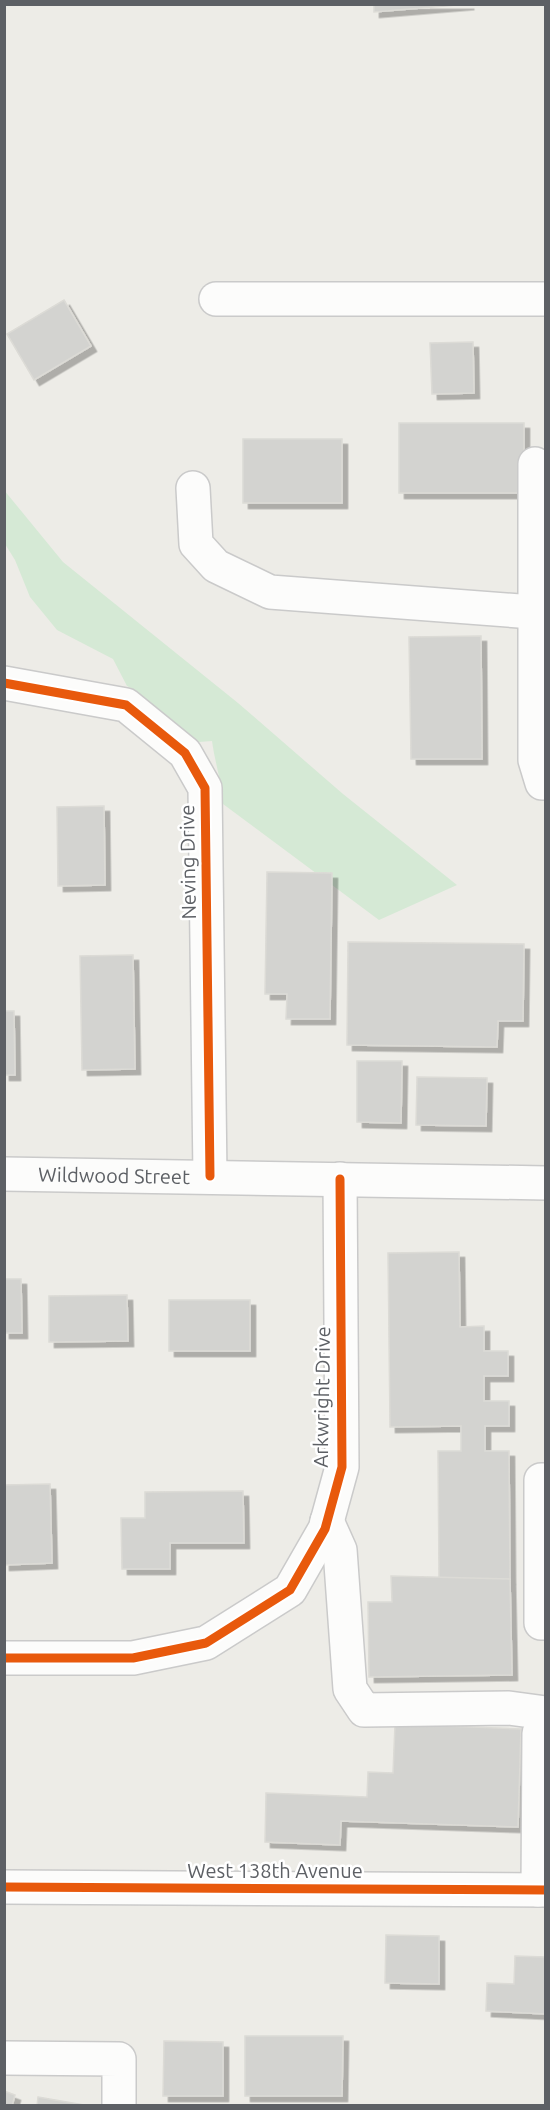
<svg xmlns="http://www.w3.org/2000/svg" width="550" height="2110" font-family="Ubuntu,sans-serif">
  <style>
    .green { fill: #d5e9d5 }
    .building { fill: #d3d3d0; stroke: #dcdbd6; stroke-width: 1.5; filter: url(#shadow) }
    .lines { fill: none; stroke-linecap: round; stroke-linejoin: round }
    .minor-casing { stroke: #cacaca; stroke-width: 36 }
    .minor { stroke: #fcfcfb; stroke-width: 33 }
    .cycleway-casing { stroke: #fff; stroke-width: 13 }
    .cycleway { stroke: #e8590c; stroke-width: 9 }
    .labels { text-anchor: middle; stroke-width: 5; stroke-linejoin: round; paint-order: stroke }
    .street-label { font-size: 20px; fill: #5d6065; stroke: #fff }
  </style>
  <defs>
    <filter id="shadow"><feDropShadow dx="5.5" dy="5.5" stdDeviation="0" flood-color="#0004"/></filter>
  </defs>
  <rect width="100%" height="100%" fill="#edece7"/>
  <path class="green" d="M4,490l59,72 175,141 105,91 114,91 -78,35 -156,-116c-1,-21 -8,-41 -11,-63l-13,1 -64,-52 -8,-4 -14,-27 -56,-29 -27,-33 -15,-37 -10,-16z"/>
  <g class="building">
    <path d="M374,4h95l-95,8z"/>
    <path d="M64,300l27,46 -57,34 -27,-46z"/>
    <path d="M473,342l1,51 -42,1 -2,-51z"/>
    <rect x="399" y="423" width="125" height="70"/>
    <rect x="243" y="439" width="99" height="64"/>
    <path d="M481,636l1,123h-71l-2,-122z"/>
    <path d="M104,806l1,79 -47,1 -1,-79z"/>
    <path d="M267,872l65,1 -2,146h-44l1,-25h-22z"/>
    <path d="M348,942l176,2 -1,77h-25l-1,26 -150,-2z"/>
    <path d="M133,955l2,114 -53,1 -2,-114z"/>
    <path d="M4,1011h10l1,64h-11z"/>
    <path d="M357,1061h45l-1,62 -44,-1z"/>
    <path d="M417,1077l70,1 -1,48 -70,-1z"/>
    <path d="M459,1252l1,75 24,-1v25h24v25h-24v25h25v25h-24v25h24l1,128h-71l-1,-128h23v-25l-71,1 -2,-174z"/>
    <path d="M4,1279h17l1,54h-18z"/>
    <path d="M127,1295l1,46 -79,1v-46z"/>
    <rect x="169" y="1300" width="81" height="51"/>
    <path d="M50,1484l2,79 -48,2v-80z"/>
    <path d="M243,1491l1,52h-74v26h-48l-1,-51h24v-26z"/>
    <path d="M391,1576l119,3 2,96 -143,2 -1,-75h24z"/>
    <path d="M395,1724l126,5 -3,98 -177,-6 -1,24 -75,-3 1,-49 101,4 1,-25 25,1z"/>
    <path d="M386,1935l53,1v48l-54,-1z"/>
    <path d="M515,1956l31,1v57l-60,-3 1,-28 27,1z"/>
    <path d="M245,2036h98l-1,60h-97z"/>
    <path d="M164,2041l59,1v54h-60z"/>
    <path d="M4,2091l11,4 -3,11h-8z"/>
    <path d="M38,2097l52,9h-53z"/>
  </g>
  <g class="lines">
    <g class="minor-casing">
      <g id="minor">
        <path d="M216,299h330"/>
        <path d="M535,464v296l7,23h4"/>
        <path d="M193,488l3,56 20,22 54,26 276,21"/>
        <path d="M4,683l122,22 59,48 20,35 5,388"/>
        <path id="s1" d="M4,1174l542,9"/>
        <path d="M546,1480h-5v143h5"/>
        <path d="M327,1521l13,29 10,139 14,21 145,-2 37,5"/>
        <path d="M4,1658h129l73,-15 84,-53 35,-61 17,-62 -2,-288"/>
        <path d="M4,1887l542,3"/>
        <path d="M538,1890l1,-157 7,-11"/>
        <path d="M4,2058l115,1v47"/>
      </g>
    </g>
    <use href="#minor" class="minor"/>
    <g class="cycleway-casing">
      <g id="cycleway">
        <path d="M4,683l122,22 59,48 20,35 5,388"/>
        <path d="M4,1658h129l73,-15 84,-53 35,-61 17,-62 -2,-288"/>
        <path d="M4,1887l542,3"/>
      </g>
    </g>
    <use href="#cycleway" class="cycleway"/>
  </g>
  <g class="labels">
    <g class="street-label">
      <text transform="translate(188 862) rotate(-91)" y="7">Neving Drive</text>
      <text dy="7" stroke="none"><textPath href="#s1" startOffset="110">Wildwood Street</textPath></text>
      <text transform="translate(322 1397) rotate(-89)" y="7">Arkwright Drive</text>
      <text x="275" y="1878">West 138th Avenue</text>
    </g>
  </g>
  <rect width="550" height="2110" fill="none" stroke="#5d6065" stroke-width="12"/>
</svg>
